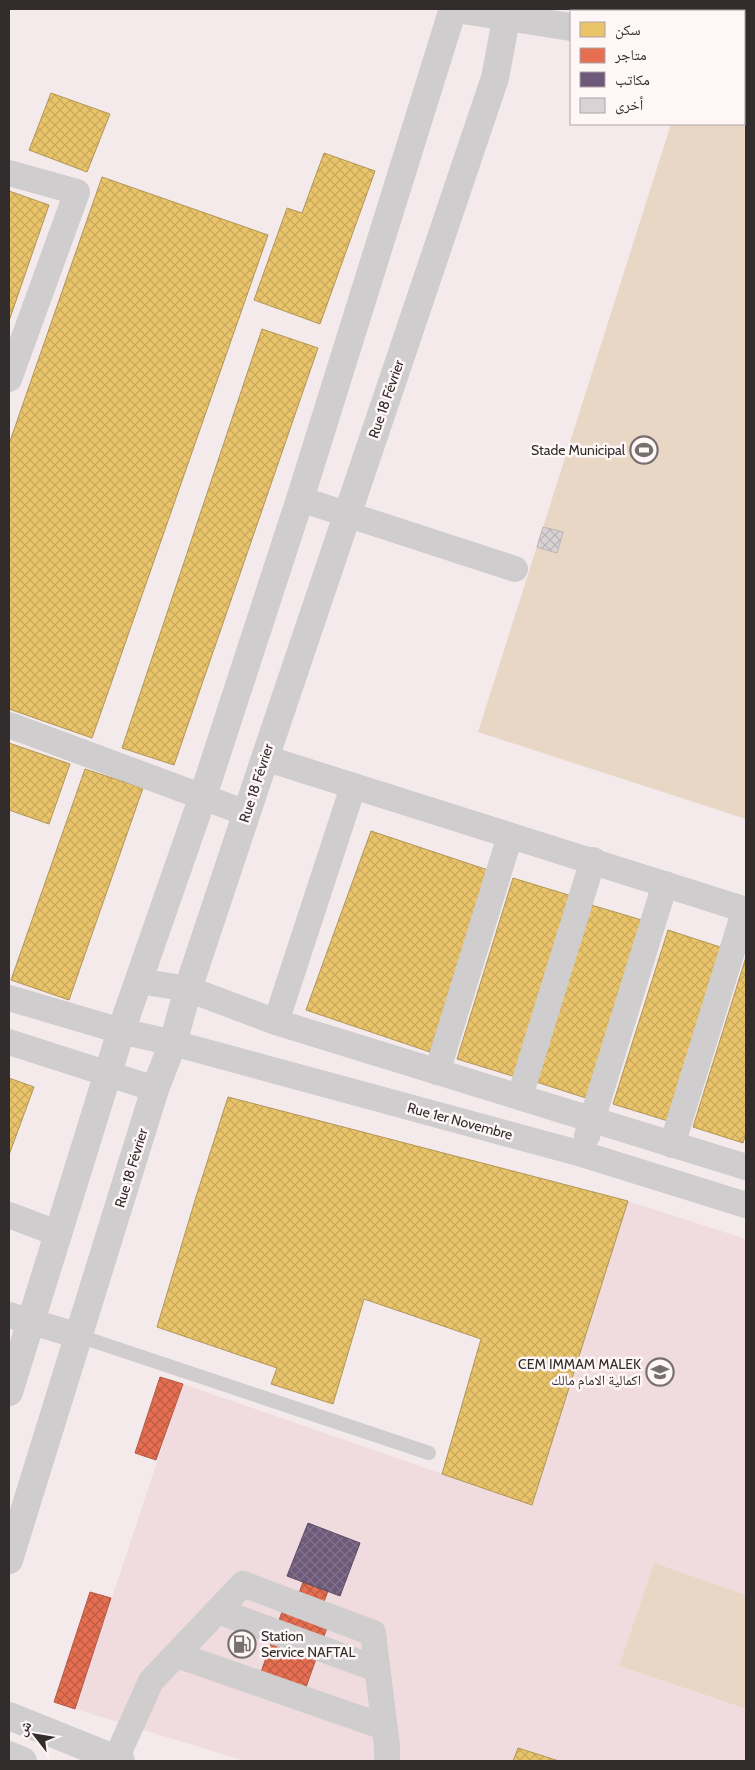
<svg xmlns="http://www.w3.org/2000/svg" width="755" height="1770" font-family="Cabin,'Noto Naskh Arabic',sans-serif">
  <style>
    .built { fill: #f0dcdf }
    .green { fill: #e9d7c6 }
    .homes { fill: url(#homes-cross-hatch); stroke: #b29658 }
    .shops { fill: url(#shops-cross-hatch); stroke: #b15b46 }
    .offices { fill: url(#offices-cross-hatch); stroke: #5c4c63 }
    .building { fill: url(#building-cross-hatch); stroke: #bab3b6 }
    .lines { fill: none; stroke-linecap: round; stroke-linejoin: round }
    .service { stroke: #cfcdcd; stroke-width: 14 }
    .minor { stroke: #cfcdcd; stroke-width: 26 }
    .tertiary { stroke: #cfcdcd; stroke-width: 28 }
    .primary { stroke: #cfcdcd; stroke-width: 28 }
    .labels { text-anchor: middle; stroke-width: 5; stroke-linejoin: round; paint-order: stroke }
    .street-label { font-size: 14px; fill: #332c2d; stroke: #fef6f7 }
    .poi-label { font-size: 14px; fill: #332c2d; stroke: #fef6f7; text-anchor: end }
  </style>
  <defs>
    <pattern id="homes-cross-hatch" width="8" height="8" patternUnits="userSpaceOnUse" patternTransform="scale(1.25)"><rect width="8" height="8" fill="#e9c46a"/><path d="M0 0l8 8M0 8l8-8" fill="none" stroke="#c8a95c"/></pattern>
    <pattern id="shops-cross-hatch" width="8" height="8" patternUnits="userSpaceOnUse" patternTransform="scale(1.25)"><rect width="8" height="8" fill="#e76f51"/><path d="M0 0l8 8M0 8l8-8" fill="none" stroke="#bc5b44"/></pattern>
    <pattern id="offices-cross-hatch" width="8" height="8" patternUnits="userSpaceOnUse" patternTransform="scale(1.25)"><rect width="8" height="8" fill="#6d597a"/><path d="M0 0l8 8M0 8l8-8" fill="none" stroke="#82738c"/></pattern>
    <pattern id="building-cross-hatch" width="8" height="8" patternUnits="userSpaceOnUse" patternTransform="scale(1.25)"><rect width="8" height="8" fill="#dad3d6"/><path d="M0 0l8 8M0 8l8-8" fill="none" stroke="#bcb5b8"/></pattern>
  </defs>
  <rect width="100%" height="100%" fill="#f4eaec"/>
  <path class="built" d="M628,1201l118,38v356l-92,-31 -35,102 127,43v52h-187l-41,-13 -5,13h-268l-170,-52 108,-325 349,121z"/>
  <g class="green">
    <path d="M744,107l2,1v711l-268,-87 193,-608h73z"/>
    <path d="M654,1563l92,32v114l-127,-43z"/>
  </g>
  <g class="homes">
    <path d="M51,93l59,21 -23,58 -58,-22z"/>
    <path d="M324,153l51,18 -55,153 -66,-24 33,-92 15,5z"/>
    <path d="M102,177l166,58 -176,503 -83,-29v-265z"/>
    <path d="M9,191l40,14 -40,116z"/>
    <path d="M262,329l56,19 -144,417 -52,-17z"/>
    <path d="M9,743l61,21 -21,60 -40,-14z"/>
    <path d="M85,769l58,19 -74,212 -58,-20z"/>
    <path d="M371,831l117,39 -58,182 -124,-42z"/>
    <path d="M513,878l62,19 -56,181 -62,-19z"/>
    <path d="M588,904l57,17 -56,178 -56,-18z"/>
    <path d="M668,930l55,18 -55,173 -55,-17z"/>
    <path d="M746,957v176l-3,10 -50,-16z"/>
    <path d="M9,1078l25,9 -25,68z"/>
    <path d="M228,1097l400,104 -96,304 -90,-31 39,-135 -117,-40 -31,105 -62,-20 6,-16 -120,-41 39,-130z"/>
    <path d="M518,1748l41,13h-46z"/>
  </g>
  <g class="shops">
    <path d="M160,1377l23,7 -27,76 -21,-7z"/>
    <path d="M303,1582l25,9 -11,30 11,4 -23,65 -45,-15 23,-66 9,3z"/>
    <path d="M90,1592l21,6 -36,111 -21,-7z"/>
  </g>
  <path class="offices" d="M308,1523l52,20 -20,53 -53,-20z"/>
  <path class="building" d="M543,527l20,5 -6,21 -20,-6z"/>
  <g class="lines">
    <path class="service" d="M79,1336l350,117"/>
    <g class="minor">
      <path d="M9,173l68,19 -68,187"/>
      <path d="M300,499l215,70"/>
      <path d="M9,725l237,88"/>
      <path d="M265,758l481,152"/>
      <path d="M140,981l48,8 88,33 470,145"/>
      <path d="M9,998l112,33 52,12 409,111 164,51"/>
      <path d="M276,1022l77,-235"/>
      <path d="M9,1042l146,47"/>
      <path d="M437,1072l73,-236"/>
      <path d="M520,1096l73,-236"/>
      <path d="M587,1136l78,-252"/>
      <path d="M672,1145l73,-236"/>
      <path d="M9,1215l50,19"/>
      <path d="M9,1315l70,21"/>
      <path d="M218,1611l159,58"/>
      <path d="M177,1655l207,72"/>
      <path d="M115,1761l36,-80 92,-97 130,49 14,113v15"/>
    </g>
    <g class="tertiary">
      <path d="M9,1392l112,-361 82,-235 97,-297 153,-490"/>
      <path d="M9,1560l146,-471 18,-46 15,-54 77,-231 230,-680 13,-69"/>
      <path d="M9,1716l112,45"/>
      <path d="M9,1755l14,6"/>
    </g>
    <g class="primary">
      <path d="M456,9l115,18"/>
      <path d="M707,9l15,2"/>
      <path d="M744,15h2"/>
      <path d="M744,54h2"/>
    </g>
  </g>
  <defs>
    <g id="stadium-ring" transform="scale(1.4375)"><circle r="9.5" fill="#fef6f7" stroke="#776e70" stroke-width="1.5"/><path d="M0-5a6.5 5 0 1 0 0 10a6.5 5 0 1 0 0-10ZM-3.5-1.8h7v3.6h-7Z" fill="#776e70"/></g>
    <g id="university-ring" transform="scale(1.4375)"><circle r="9.5" fill="#fef6f7" stroke="#776e70" stroke-width="1.5"/><path d="M0-5L7-2L0 1L-7-2ZM-4 1L0 2.5L4 1V4Q0 6-4 4Z" fill="#776e70"/></g>
    <g id="fuel-ring" transform="scale(1.4375)"><circle r="9.5" fill="#fef6f7" stroke="#776e70" stroke-width="1.5"/><path d="M-5.5-6h7V0h2V4h1.3V-2.5L3-4.5l.8-.8L6-3V5H2.5V1h-1V6h-7ZM-4.2-4.7v3.2H.2V-4.7Z" fill="#776e70"/></g>
  </defs>
  <g fill-rule="evenodd">
    <use href="#stadium-ring" x="644" y="450"/>
    <use href="#university-ring" x="660" y="1372"/>
    <use href="#fuel-ring" x="242" y="1644"/>
  </g>
  <g class="labels">
    <g class="street-label">
      <text transform="translate(386 399) rotate(-71)" y="5">Rue 18 Février</text>
      <text transform="translate(256 783) rotate(-72)" y="5">Rue 18 Février</text>
      <text transform="translate(460 1121) rotate(15)" y="5">Rue 1er Novembre</text>
      <text transform="translate(131 1168) rotate(-73)" y="5">Rue 18 Février</text>
    </g>
    <g class="poi-label">
      <text x="625" y="455">Stade Municipal</text>
      <text x="641" y="1369">CEM IMMAM MALEK<tspan x="641" dy="16">اكمالية الامام مالك</tspan></text>
      <text x="261" y="1641" text-anchor="start">Station<tspan x="261" dy="16">Service NAFTAL</tspan></text>
    </g>
  </g>
  <rect width="755" height="1770" fill="none" stroke="#332c2d" stroke-width="20"/>
  <rect x="570" y="10" width="175" height="115" fill="#fef6f7" stroke="#ada5a6"/>
  <rect x="580" y="22" width="25" height="15" fill="#e9c46a" stroke="#ada5a6"/>
  <text x="615" y="35" font-size="15" fill="#332c2d">سكن</text>
  <rect x="580" y="48" width="25" height="15" fill="#e76f51" stroke="#ada5a6"/>
  <text x="615" y="60" font-size="15" fill="#332c2d">متاجر</text>
  <rect x="580" y="72" width="25" height="15" fill="#6d597a" stroke="#ada5a6"/>
  <text x="615" y="85" font-size="15" fill="#332c2d">مكاتب</text>
  <rect x="580" y="98" width="25" height="15" fill="#dad3d6" stroke="#ada5a6"/>
  <text x="615" y="110" font-size="15" fill="#332c2d">أخرى</text>
  <g transform="translate(35 1735) rotate(301)" stroke="#fef6f7" stroke-width="4" paint-order="stroke">
  <path d="M0-4L9 19L0 12L-9 19Z" fill="#332c2d"/>
  <text y="-8" font-size="14" font-weight="bold" text-anchor="middle" fill="#332c2d">ش</text>
  </g>
</svg>
